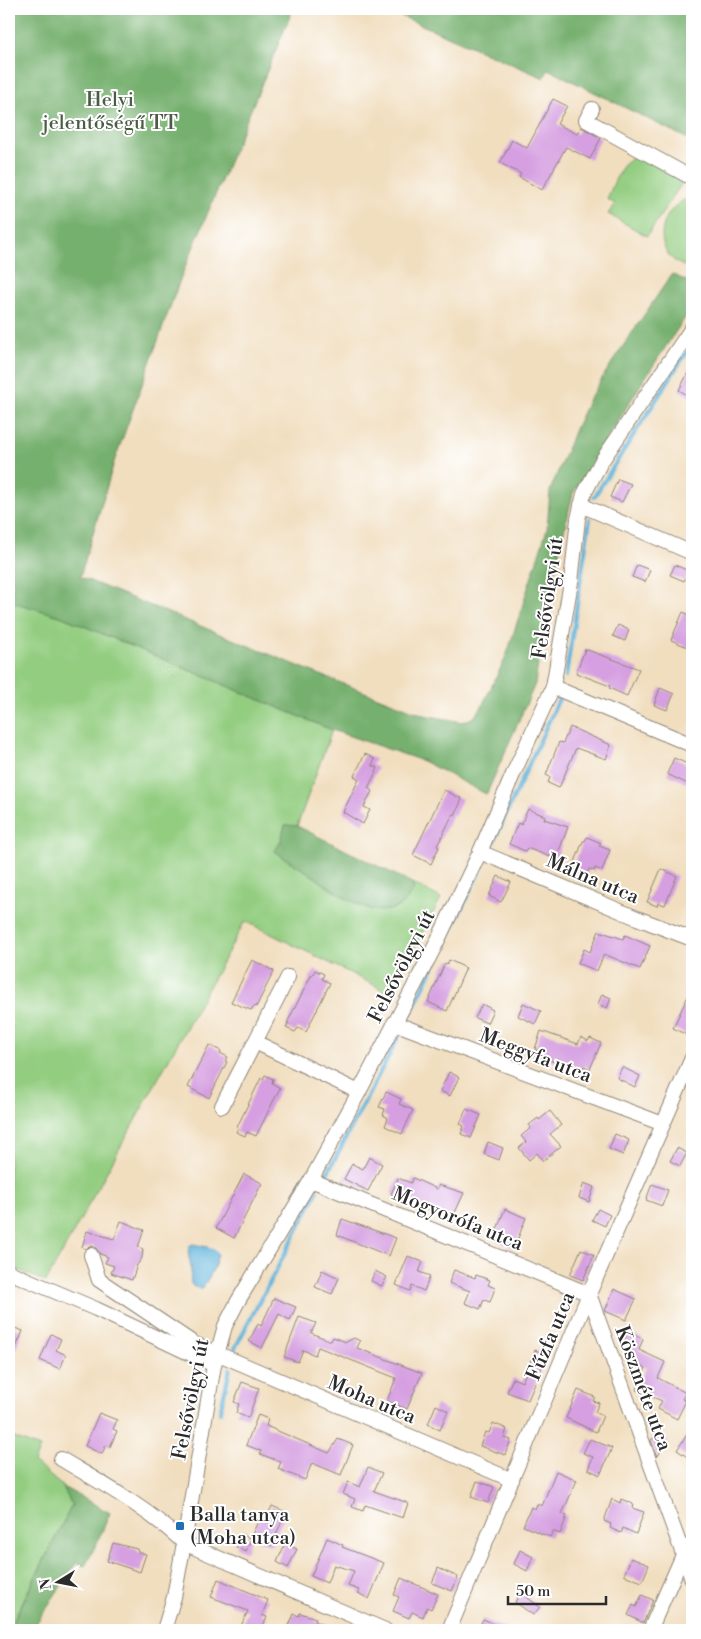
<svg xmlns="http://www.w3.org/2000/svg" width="701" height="1639" font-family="'Libre Bodoni',serif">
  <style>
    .green { fill: #93cd80; stroke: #5f7c56 }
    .forest { fill: #76b06e; stroke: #506e4c }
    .water { fill: #60b4dc; stroke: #467084 }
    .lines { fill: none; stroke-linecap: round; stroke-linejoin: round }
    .stream { stroke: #60b4dc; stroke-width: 4 }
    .building { fill: #d59fe1 }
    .minor-casing { stroke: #8e8475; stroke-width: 16 }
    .minor { stroke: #fff; stroke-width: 14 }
    .poi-dot { fill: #1f6fb2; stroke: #fff; stroke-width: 2 }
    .labels { text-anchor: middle; stroke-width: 4; stroke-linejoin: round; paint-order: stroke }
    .park-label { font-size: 20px; fill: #4a5c44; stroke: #fff }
    .street-label { font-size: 20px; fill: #2b2b2b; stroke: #fff }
    .poi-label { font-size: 20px; fill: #2b2b2b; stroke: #fff; text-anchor: start }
  </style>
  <rect width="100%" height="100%" fill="#fff"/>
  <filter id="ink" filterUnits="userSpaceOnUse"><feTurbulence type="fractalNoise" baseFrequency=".02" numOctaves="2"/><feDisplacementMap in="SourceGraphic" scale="10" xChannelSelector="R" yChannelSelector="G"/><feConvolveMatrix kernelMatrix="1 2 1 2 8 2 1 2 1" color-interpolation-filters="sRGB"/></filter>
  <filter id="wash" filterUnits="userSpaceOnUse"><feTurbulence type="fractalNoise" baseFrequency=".0096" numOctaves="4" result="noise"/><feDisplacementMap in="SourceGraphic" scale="20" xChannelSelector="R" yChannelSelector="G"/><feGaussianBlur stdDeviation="1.12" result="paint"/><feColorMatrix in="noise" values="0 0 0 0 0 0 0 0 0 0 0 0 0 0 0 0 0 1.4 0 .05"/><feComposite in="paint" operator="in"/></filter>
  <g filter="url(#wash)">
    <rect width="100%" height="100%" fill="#f1debf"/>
    <g class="green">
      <path d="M9,9l18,596 33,11 272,114 -35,96 -12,-1 -4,16 21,27 33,24 79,-5 -2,-4 29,15 -51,95 -145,-72 -199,361 -37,-16z"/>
      <path d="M639,155l45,25 -37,56 -39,-22 7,-10 -8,-5c7,-15 14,-40 32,-44z"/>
      <path d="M692,197v71h-1c-42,-9 -35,-61 1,-71z"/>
      <path d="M9,1436l31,12 -6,14 29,25 9,18 -63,123z"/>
    </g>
    <g class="forest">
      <path d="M9,9h284l-112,268 -66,182 -35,118 233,95 111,43 39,7 11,-5 7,-9 25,-51 41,-128 3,-38 26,-64 13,-28 26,-41 57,-84 20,10v23l-49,74 -70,112 -25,106 -13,85 -48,109 -1,1 -63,-33 -91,-31 -272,-114 -51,-15z"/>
      <path d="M385,9h307v132l-144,-72 -4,9z"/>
      <path d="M285,825l12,1 115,57 2,7c-4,5 -8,11 -13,15 -26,19 -65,-13 -86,-28 -13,-9 -27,-15 -40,-26l6,-10z"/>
      <path d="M63,1487l47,26 -13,30 -12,23 -9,-3 -44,67h-23l63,-125z"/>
    </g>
    <path class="water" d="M193,1244l19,4 6,6 -4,14 -11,20c-18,1 -11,-10 -12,-21 -1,-8 -4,-11 -2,-21z"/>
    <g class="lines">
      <g class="stream">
        <path d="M594,497l96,-150"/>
        <path d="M566,676l24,-157"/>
        <path d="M492,845l68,-148"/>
        <path d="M411,1013l71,-147"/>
        <path d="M326,1176l73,-140"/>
        <path d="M235,1348l83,-157"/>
        <path d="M220,1412l10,-43"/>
      </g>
    </g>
    <g id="blocks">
      <g class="building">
        <path d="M553,99l14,7 -10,18 20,10 4,-7 20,11 -11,21 -24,-12 -24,43 -23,-13 2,-3 -21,-11 12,-23 15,8z"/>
        <path d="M692,365v33l-13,-8z"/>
        <path d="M618,479l13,5 -9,18 -12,-5z"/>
        <path d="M637,565l13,5 -5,12 -13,-5z"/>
        <path d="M675,565l14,6 -5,10 -14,-6z"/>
        <path d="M683,612l9,4v8l-3,7 3,2v16l-21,-9z"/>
        <path d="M618,625l11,5 -4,11 -12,-5z"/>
        <path d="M585,649l54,20 -12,27 -18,-8 1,-2 -34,-13z"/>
        <path d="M660,688l14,6 -7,16 -13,-5z"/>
        <path d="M570,727l41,18 -5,14 -30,-11 -17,40 -11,-5 2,-6 -4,-2 13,-33 4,1z"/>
        <path d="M365,754l10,5 -3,6 6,3 -10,20 4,3 -8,16 6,3 -7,14 -20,-12 16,-33 -5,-3z"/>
        <path d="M674,758l18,8v20l-25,-12z"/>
        <path d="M444,790l18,9 -7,16 -2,-1 -16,32 2,1 -8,17 -18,-9z"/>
        <path d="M528,809l17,7 -1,3 24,8 -12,32 -29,-11 -2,3 -16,-7 9,-21 3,2z"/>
        <path d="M587,837l14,6 -2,3 11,4 -8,21 -7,-3 -1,3 -5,-2 -3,7 -14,-6 11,-29h2z"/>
        <path d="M661,869l16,7 -12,29 -7,-2 -1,3 -10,-4z"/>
        <path d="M498,876l13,6 -10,20 -12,-6z"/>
        <path d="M599,931l24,8 2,-4 25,11 -10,23 -36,-15 -7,17 -19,-8 6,-14 6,3z"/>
        <path d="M252,960l22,11 -18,36 -2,-1 -3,4 -20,-8z"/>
        <path d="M449,960l17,8 -19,43 -19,-9 17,-39 2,1z"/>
        <path d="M315,970l9,4 -2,5 8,4 -24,49 -8,-4 -3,4 -9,-4 3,-5h-2l25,-49h1z"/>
        <path d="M692,987v31l-7,16 -12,-6z"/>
        <path d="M602,994l9,4 -4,10 -9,-4z"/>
        <path d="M523,1003l18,8 -6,13 -17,-8z"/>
        <path d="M482,1004l11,6 -6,13 -12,-5z"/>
        <path d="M541,1031l37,13 3,-7 7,4 2,-3 11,5 -11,26 -6,-3 -2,3 -26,-11 -1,4 -20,-7 2,-5 -2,-1z"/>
        <path d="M209,1045l12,6 -1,2 8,4 -3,4 2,1 -18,36 -21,-11z"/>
        <path d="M622,1067l18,9 -5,11 -18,-9z"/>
        <path d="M449,1072l10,5 -9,19 -10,-5z"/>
        <path d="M265,1075l8,4 -1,4 8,5 -24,48 -9,-4 -2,4 -9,-4 2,-4 -1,-1 24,-49 2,1z"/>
        <path d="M386,1092l15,7 -2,5 14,6 -11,24 -17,-8 3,-8 -5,-3 2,-6 -6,-2z"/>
        <path d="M466,1109l15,6 -10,23 -10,-4 3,-8 -4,-2z"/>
        <path d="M550,1111l11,14 -11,9 11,12 -18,15 -6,-8 -8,7 -10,-12 7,-6 -5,-6 10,-8 -2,-3 9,-7 1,2z"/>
        <path d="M615,1134l14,6 -6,15 -14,-6z"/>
        <path d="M488,1142l15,6 -4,12 -15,-6z"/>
        <path d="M677,1148l10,5 -7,13 -10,-5z"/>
        <path d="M369,1157l13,7 -14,27 -24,-12 8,-15 11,5z"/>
        <path d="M244,1174l18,9 -28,55 -18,-10z"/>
        <path d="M398,1178l13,5 2,-5 24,11 2,-4 25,8 -12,26 -61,-25z"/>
        <path d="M584,1183l10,4 -5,15 -10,-4z"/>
        <path d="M652,1184l16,6 -6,16 -16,-6z"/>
        <path d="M505,1209l21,9 -12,30 -21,-9z"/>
        <path d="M598,1209l12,6 -5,11 -13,-6z"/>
        <path d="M342,1219l54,19 -7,18 -52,-21z"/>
        <path d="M121,1221l23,9 -6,17 5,2 -1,9 -5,7 -5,15 -21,-7 3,-7 -9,-3 3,-6 -8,-3 -4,-6 -4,-2 -7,3 -3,-2 5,-16 27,8z"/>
        <path d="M581,1249l13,6 -11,25 -13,-5z"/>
        <path d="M408,1256l15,6 -4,10 11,4 -6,15 -12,-5 -2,5 -14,-6z"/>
        <path d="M322,1270l17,8 -7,16 -17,-7z"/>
        <path d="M454,1270l21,8 1,-3 14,5 -2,5 7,3 -5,14 -6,-2 -4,9 -15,-6 5,-12 -21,-8z"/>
        <path d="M375,1271l12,6 -5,9 -11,-5z"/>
        <path d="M614,1289l22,10 -10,21 -21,-9z"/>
        <path d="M274,1298l22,9 -6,13 -11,-6 -17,34 -13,-7 9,-17 3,2z"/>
        <path d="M299,1317l17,6 -5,10 20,8 2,-4 13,5 8,-4 6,3 -3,7 65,25 -15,36 -20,-8 9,-23 -78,-31 -3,8 -12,-5 -5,12 -14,-5z"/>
        <path d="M9,1326l14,5 -14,33z"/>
        <path d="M628,1332l15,7 -4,11 26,12 -7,16 28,15 -4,6 4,2 -9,18 -19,-10 4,-8 -26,-11 10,-22 -22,-10 5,-10 -7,-3z"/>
        <path d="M51,1334l10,5 -5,11 10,5 -6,14 -20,-9z"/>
        <path d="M535,1350l12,5 -19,45 -21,-8 6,-14 9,4z"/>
        <path d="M242,1382l17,6 -11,30 -12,-5 3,-9 -5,-2z"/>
        <path d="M578,1390l17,7 -2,4 6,2 -4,9 8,4 -7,16 -30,-14z"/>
        <path d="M436,1405l12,6 -8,19 -12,-6z"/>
        <path d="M99,1413l18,7 -4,9 4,2 -7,16 -4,-2 -4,9 -17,-8z"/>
        <path d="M258,1415l10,4 -2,7 63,27 9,-14 15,6 -12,30 -29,-12 -7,17 -27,-11 3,-7 -21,-8 1,-3 -15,-6z"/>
        <path d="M493,1423l14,6 -3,9 7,2 -6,15 -25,-9 5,-14 4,1z"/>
        <path d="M692,1427v33l-15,-10z"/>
        <path d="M660,1434l8,7 -11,16 -6,-17z"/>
        <path d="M590,1439l22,9 -12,27 -12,-6 5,-12 -10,-4z"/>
        <path d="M368,1467l14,6 -8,18 34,12 -5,15 -38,-13 -2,6 -11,-4 3,-8 -12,-5 5,-12 12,5z"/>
        <path d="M556,1471l21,9 -15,34 5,2 -7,18 -7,-3 -3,6 -27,-11 8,-19 4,2 2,-5 5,2z"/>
        <path d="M477,1481l17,6 -6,16 -17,-6z"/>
        <path d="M612,1499l8,4 1,-4 12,5 -1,4 12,4 -8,22 -13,-6 -2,5 -11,-5 1,-4 -7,-3z"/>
        <path d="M272,1506l14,6 -15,34 -20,-9 11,-25 6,3z"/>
        <path d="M241,1534l10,5 -5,13 -10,-5z"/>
        <path d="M327,1538l16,7 -1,2 42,16 -15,36 -11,-6 1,-3 -11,-4 6,-15 -20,-6 -7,18 -16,-7z"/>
        <path d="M113,1543l24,6 1,3 8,2 -6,18 -33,-11z"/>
        <path d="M285,1544l12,5 -9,19 -11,-6z"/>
        <path d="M520,1550l13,7 -6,14 -13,-7z"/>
        <path d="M631,1558l18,7 -7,17 -18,-7z"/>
        <path d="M438,1568l20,9 -6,14 -20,-8z"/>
        <path d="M401,1578l37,16 -7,15 -4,-2 -4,10 -11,-5 -3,6 -16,-7 6,-14 -5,-2z"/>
        <path d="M218,1579l50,21 -6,15 5,2 -6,13h-22l9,-19 -37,-14z"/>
        <path d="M521,1593l19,14 -7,8 -18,-13z"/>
        <path d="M642,1595l11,5 -10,23 -15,-8 5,-10 3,2z"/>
        <path d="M300,1613l16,5 -1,3 21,9h-49l7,-16 5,2z"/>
        <path d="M483,1619l26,11h-31z"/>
      </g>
    </g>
  </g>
  <g filter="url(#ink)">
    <use href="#blocks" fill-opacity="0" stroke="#8e8475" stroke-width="1"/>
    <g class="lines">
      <g class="minor-casing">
        <g id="minor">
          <path d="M592,109l-6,11 106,58"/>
          <path d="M581,505l111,48"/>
          <path d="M553,687l139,58"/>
          <path d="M480,852l157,66 55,21"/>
          <path d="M394,1023l269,101"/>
          <path d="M255,1042l33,-65"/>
          <path d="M222,1106l33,-64 104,50"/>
          <path d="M311,1180l278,114 103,285"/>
          <path d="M91,1255l8,25 94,63 319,137"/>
          <path d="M9,1272l87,37 118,56"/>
          <path d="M61,1459c42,25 88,50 123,84l201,87"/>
          <path d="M164,1630l10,-33 10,-54 30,-178 11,-39 13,-25 73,-121 48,-88 76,-146 44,-92 35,-82 39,-85 18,-105 7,-63 6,-25 17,-32 91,-134"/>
          <path d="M449,1630l140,-336 103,-236"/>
          <path d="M650,1630l33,-75 9,-12"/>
        </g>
      </g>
      <use href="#minor" class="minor"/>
    </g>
  </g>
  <rect class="poi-dot" x="175" y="1521" width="10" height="10" rx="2.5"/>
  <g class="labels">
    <g class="park-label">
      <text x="110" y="106">Helyi<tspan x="110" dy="23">jelentőségű TT</tspan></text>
    </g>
    <g class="street-label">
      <text transform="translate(547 598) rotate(-82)" y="7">Felsővölgyi út</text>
      <text transform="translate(593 878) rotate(23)" y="7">Málna utca</text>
      <text transform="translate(401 966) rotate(-63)" y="7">Felsővölgyi út</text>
      <text transform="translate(536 1055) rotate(21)" y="7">Meggyfa utca</text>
      <text transform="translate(458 1218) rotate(22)" y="7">Mogyorófa utca</text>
      <text transform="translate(550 1336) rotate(-67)" y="7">Fűzfa utca</text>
      <text transform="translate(644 1388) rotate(70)" y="7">Köszméte utca</text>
      <text transform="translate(190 1399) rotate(-79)" y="7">Felsővölgyi út</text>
      <text transform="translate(372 1399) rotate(23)" y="7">Moha utca</text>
    </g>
    <g class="poi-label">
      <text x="190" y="1521">Balla tanya<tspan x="190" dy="23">(Moha utca)</tspan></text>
    </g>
  </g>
  <rect width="701" height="1639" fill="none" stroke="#fff" stroke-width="30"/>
  <g transform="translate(58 1582) rotate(260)" stroke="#ffffff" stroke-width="4" paint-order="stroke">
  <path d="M0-4L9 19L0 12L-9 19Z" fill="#2b2b2b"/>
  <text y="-8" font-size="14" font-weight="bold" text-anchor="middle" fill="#2b2b2b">N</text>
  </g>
  <path d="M508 1596v8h98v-8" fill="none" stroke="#2b2b2b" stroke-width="2.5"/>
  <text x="516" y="1596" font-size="15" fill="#2b2b2b" stroke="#ffffff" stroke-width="4" paint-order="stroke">50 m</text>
</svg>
